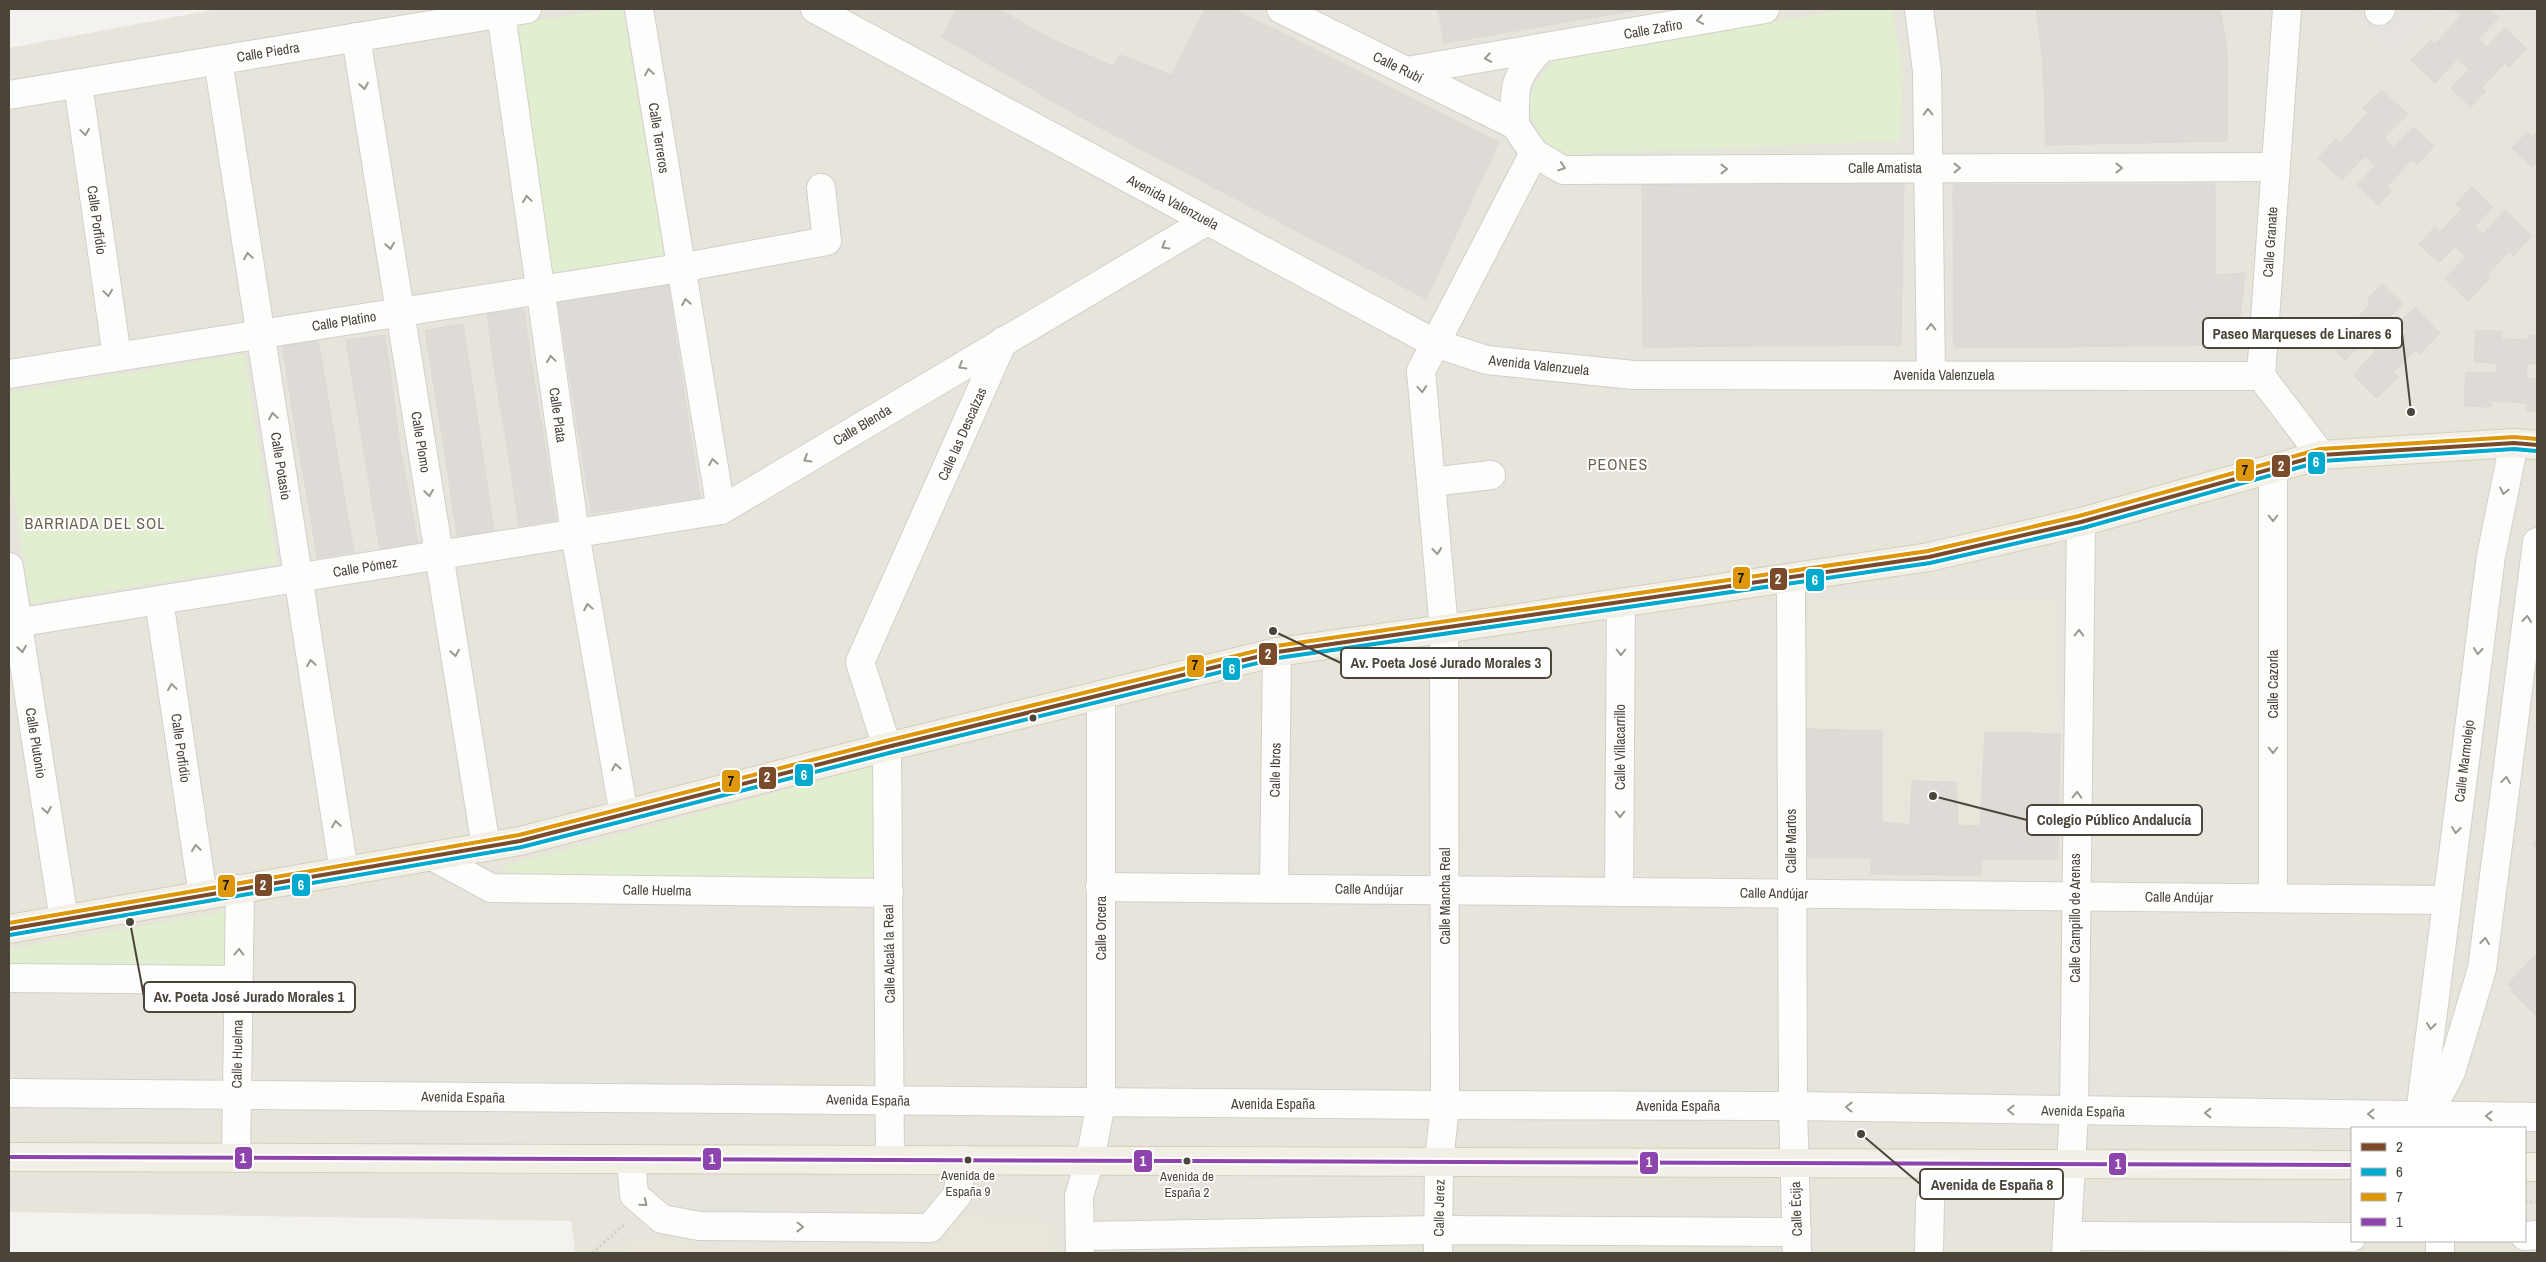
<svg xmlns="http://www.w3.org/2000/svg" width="2546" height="1262" font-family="'Archivo Narrow',sans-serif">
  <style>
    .residential { fill: #e7e4dc; fill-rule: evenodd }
    .education { fill: #eae5da }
    .green { fill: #e1eecf }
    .parking { fill: #e6e3df }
    .building { fill: #dedbd6; stroke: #dcd9d4 }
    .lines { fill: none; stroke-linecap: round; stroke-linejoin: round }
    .minor-casing { stroke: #d2d0cb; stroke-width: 30 }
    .major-casing { stroke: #d6cebb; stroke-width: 30 }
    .path { stroke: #d3d2cc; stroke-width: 3; stroke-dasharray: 2.5 2.5; stroke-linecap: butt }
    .minor { stroke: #fdfdfc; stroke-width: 28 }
    .major { stroke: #f2efe6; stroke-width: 28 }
    .bus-1-casing { stroke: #fff; stroke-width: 8 }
    .bus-2-casing { stroke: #fff; stroke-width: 8 }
    .bus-3-casing { stroke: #fff; stroke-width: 8 }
    .bus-4-casing { stroke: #fff; stroke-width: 8 }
    .bus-1 { stroke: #7a4b2a; stroke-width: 4 }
    .bus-2 { stroke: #00a9ce; stroke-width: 4 }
    .bus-3 { stroke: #dd9709; stroke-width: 4 }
    .bus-4 { stroke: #8e44ad; stroke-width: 4 }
    .oneway { stroke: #9b9791 }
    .bus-dot { fill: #4b4439; stroke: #fff; stroke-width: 2 }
    .labels { text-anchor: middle; stroke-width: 4; stroke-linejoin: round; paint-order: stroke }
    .bus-label { font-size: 13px; fill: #4b4439; stroke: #fff }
    .street-label { font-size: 14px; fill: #4b4439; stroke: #fff }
    .quarter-label { font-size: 16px; letter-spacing: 1px; fill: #6e6250; stroke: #fff }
    .leader { fill: none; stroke: #4b4439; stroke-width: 2 }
    .callout-dot { fill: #4b4439; stroke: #fff; stroke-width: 2 }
    .callout { fill: #fff; stroke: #4b4439; stroke-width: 2 }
    .callout-label { font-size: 15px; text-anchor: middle; font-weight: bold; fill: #4b4439 }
    .line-badge { stroke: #fff; stroke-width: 2 }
    .badge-label { font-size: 14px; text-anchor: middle; font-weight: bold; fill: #fff }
    .pale-badge-label { font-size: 14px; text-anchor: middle; font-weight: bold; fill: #111 }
  </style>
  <rect width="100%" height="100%" fill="#f4f2ee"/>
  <path class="residential" d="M218,9h2319v1244h-1962l-4,-32 -562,-9v-1164zM2352,1128h173v113h-173z"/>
  <g class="education">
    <path d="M1808,599l252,1 -2,259h-77l-1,16 -109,-1 -1,-16h-64z"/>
    <path d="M949,1215l104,5v33h-426v-13l298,2z"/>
  </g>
  <g class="green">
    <path d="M613,9h10l41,247 -114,18 -37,-250z"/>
    <path d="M1851,9h41l11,66 -3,66 -333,13c-11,-2 -21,-10 -27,-20 -19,-30 -8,-57 20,-76z"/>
    <path d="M244,354l33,209 -246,40 -22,-139v-71z"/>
    <path d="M880,764l-1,121 -368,3 -8,-22z"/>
    <path d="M228,911l11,60 -230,-3v-19z"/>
  </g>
  <path class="parking" d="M2347,9h87l-41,43z"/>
  <g class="building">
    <path d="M956,9h43l48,28 66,29 7,-11 52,20 33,-66h29l265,133 -73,157 -346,-182 -138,-80z"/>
    <path d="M1438,9h206l-200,34z"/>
    <path d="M2036,9h184l7,41v91l-181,4 -3,-84z"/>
    <path d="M2457,9h33l9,8 -21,22 9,8 18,-19 22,21 -18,18 -4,-4 -23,24 4,4 -15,16 -20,-19 18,-19 -12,-10 -22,24 -24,-23 20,-20 4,4 26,-28 -6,-5z"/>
    <path d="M2381,90l27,24 -24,24 9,9 20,-20 21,19 -17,19 -5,-5 -25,26 5,4 -14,15 -21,-20 18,-19 -10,-10 -23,24 -24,-22 18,-19 4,4 28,-30 -5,-5z"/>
    <path d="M2527,132l5,5 5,-5v30l-5,5 -20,-19z"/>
    <path d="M1642,182l262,1 -3,162 -258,2z"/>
    <path d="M2215,184v91l30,-2 -8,72 -283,3 -1,-163z"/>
    <path d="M2472,187l21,20 -18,19 8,8 22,-24 27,26 -19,20 -4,-4 -22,23 3,3 -22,23 -23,-22 21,-22 -11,-10 -16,16 -20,-19 16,-17 5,5 22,-23 -6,-5z"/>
    <path d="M2382,284l21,20 -16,16 7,8 21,-21 25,26 -21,21 -3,-4 -23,22 5,5 -22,21 -23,-23 23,-24 -10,-11 -21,20 -19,-19 18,-17 3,4 24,-24 -4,-5z"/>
    <path d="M668,285l32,213 -109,15 -33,-212z"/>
    <path d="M524,309l3,24 -37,5 -3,-24z"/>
    <path d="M463,324l17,112 -37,5 -18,-111z"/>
    <path d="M2476,330l26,1 -1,8 28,1 1,-5h7v29h-10l-1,14 11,1v32h-10l1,-8 -37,-2v6l-27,-1 2,-34 31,1v-10l-23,-1z"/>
    <path d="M527,333l7,48 -37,6 -7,-49z"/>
    <path d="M385,335l16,118 -36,5 -19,-118z"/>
    <path d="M318,341l4,22 -36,5 -4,-22z"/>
    <path d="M322,363l8,47 -37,5 -7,-47z"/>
    <path d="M534,381l8,46 -37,6 -8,-46z"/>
    <path d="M330,410l8,50 -36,7 -9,-52z"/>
    <path d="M542,427l7,45 -37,6 -7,-45z"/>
    <path d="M480,436l14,95 -37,5 -14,-95z"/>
    <path d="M401,453l17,90 -38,8 -15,-93z"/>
    <path d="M338,460l8,47 -36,6 -8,-46z"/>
    <path d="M549,472l7,48 -37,6 -7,-48z"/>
    <path d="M346,507l8,45 -37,6 -7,-45z"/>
    <path d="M1807,729l75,2v91l28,3 2,-44 44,1 2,43 22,1 5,-94 75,2 -2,125h-77v16l-110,-1v-16h-65z"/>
    <path d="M2537,839v11l-5,-5z"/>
    <path d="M2537,953v64l-26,-26 2,-2 -5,-5z"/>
  </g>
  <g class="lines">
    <g class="minor-casing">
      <g id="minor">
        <path d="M639,9l82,501"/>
        <path d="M815,9l619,334 53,17 146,15 628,1"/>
        <path d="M1281,9l234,116 19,28 29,17 712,-3"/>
        <path d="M1919,9l8,62 4,304"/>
        <path d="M2287,9l-26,367 60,79"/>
        <path d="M2379,11l2,-2"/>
        <path d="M501,13l74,520 49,282"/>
        <path d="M356,37l130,810"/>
        <path d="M218,60l126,812"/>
        <path d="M1407,71l358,-62"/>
        <path d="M78,84l39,273"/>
        <path d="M9,95l518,-86"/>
        <path d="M1515,125c-1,-39 -1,-48 26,-77"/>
        <path d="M9,374l671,-106 147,-27 -6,-53"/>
        <path d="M2273,469v429"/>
        <path d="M1431,482l60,-7"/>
        <path d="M9,567l55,353"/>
        <path d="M1791,578l2,528 4,147"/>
        <path d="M159,600l44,296"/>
        <path d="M9,624l712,-114 486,-289"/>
        <path d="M432,856l59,32 398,5"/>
        <path d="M1100,887l1347,13"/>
        <path d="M1274,887l3,-235"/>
        <path d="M1619,892l2,-289"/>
        <path d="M9,978l229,2"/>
        <path d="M9,1093l1436,12 348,1 744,11"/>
        <path d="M2420,1114l21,-23 10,-19 31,-103 55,-427"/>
        <path d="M2422,1128l-2,-14 71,-558 23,-113"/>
        <path d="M236,1158l4,-269"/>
        <path d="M631,1159l3,36 28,24 37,7 231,2 28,-34 3,-34"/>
        <path d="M890,1160l-3,-413 -27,-85 143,-321"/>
        <path d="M1080,1236l359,-6 358,2"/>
        <path d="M2067,1236l285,1"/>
        <path d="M2525,1236l12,-1"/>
        <path d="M1080,1253l-1,-57 11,-36 11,-57v-408"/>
        <path d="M1438,1253l1,-91 6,-57 -1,-476 -23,-258 113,-218"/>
        <path d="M1929,1253l1,-51"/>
        <path d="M2066,1253l8,-142 7,-589"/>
        <path d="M2440,1253v-12"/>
      </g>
    </g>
    <g class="major-casing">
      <g id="major">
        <path d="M9,929l511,-88 367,-94 390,-95 167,-23 485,-72 152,-35 240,-67 193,-12 23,2"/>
        <path d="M9,1157l2343,8"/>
        <path d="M2525,1167h12"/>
      </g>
    </g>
    <g class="path">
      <path d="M2525,1202h12"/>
      <path d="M592,1253l33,-29"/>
    </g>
    <use href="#minor" class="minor"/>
    <use href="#major" class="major"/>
    <g class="bus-1-casing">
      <path id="bus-1" d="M9,929l511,-88 367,-94 390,-95 652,-95 152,-35 240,-67 193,-12 23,2"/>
    </g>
    <g class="bus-2-casing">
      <path id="bus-2" d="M10,935l512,-88 367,-94 389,-95 652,-95 153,-35 239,-67 192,-12 22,2"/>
    </g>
    <g class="bus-3-casing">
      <path id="bus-3" d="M9,923l510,-88 367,-94 390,-95 652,-95 151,-35 241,-67 194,-12 23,2"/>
    </g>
    <g class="bus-4-casing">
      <path id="bus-4" d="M9,1157l2343,8"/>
    </g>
    <use href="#bus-1" class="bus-1"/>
    <use href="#bus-2" class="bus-2"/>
    <use href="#bus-3" class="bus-3"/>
    <use href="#bus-4" class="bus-4"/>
  </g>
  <defs><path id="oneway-chevron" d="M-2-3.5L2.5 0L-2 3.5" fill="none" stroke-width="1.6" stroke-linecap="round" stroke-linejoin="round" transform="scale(1.25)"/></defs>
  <g class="oneway">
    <use href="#oneway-chevron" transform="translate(1700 20) rotate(170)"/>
    <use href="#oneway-chevron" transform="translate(1488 58) rotate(170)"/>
    <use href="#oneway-chevron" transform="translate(649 72) rotate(-99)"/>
    <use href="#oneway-chevron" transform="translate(364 86) rotate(81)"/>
    <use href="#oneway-chevron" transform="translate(1928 112) rotate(-91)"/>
    <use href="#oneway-chevron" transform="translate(85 132) rotate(82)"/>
    <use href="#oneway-chevron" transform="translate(1562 167) rotate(18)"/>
    <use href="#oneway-chevron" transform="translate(1957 168)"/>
    <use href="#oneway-chevron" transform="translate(2119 168)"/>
    <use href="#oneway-chevron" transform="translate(1724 169)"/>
    <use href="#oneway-chevron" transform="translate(527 199) rotate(-98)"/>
    <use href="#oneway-chevron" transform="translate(390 246) rotate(81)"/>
    <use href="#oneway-chevron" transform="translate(1165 246) rotate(149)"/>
    <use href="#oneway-chevron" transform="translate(248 256) rotate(-99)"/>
    <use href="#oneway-chevron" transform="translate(108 293) rotate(82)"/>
    <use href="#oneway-chevron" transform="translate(686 302) rotate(-100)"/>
    <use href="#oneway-chevron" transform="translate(1931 327) rotate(-90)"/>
    <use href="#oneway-chevron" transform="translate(551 359) rotate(-98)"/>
    <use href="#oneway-chevron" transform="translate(962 366) rotate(149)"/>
    <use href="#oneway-chevron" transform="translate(1422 389) rotate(85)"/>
    <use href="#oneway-chevron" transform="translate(273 416) rotate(-99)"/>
    <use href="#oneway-chevron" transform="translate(807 459) rotate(149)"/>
    <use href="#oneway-chevron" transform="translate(713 462) rotate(-100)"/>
    <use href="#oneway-chevron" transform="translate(2504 491) rotate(102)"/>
    <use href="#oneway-chevron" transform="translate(429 493) rotate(81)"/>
    <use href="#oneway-chevron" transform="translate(2273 518) rotate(90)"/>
    <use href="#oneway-chevron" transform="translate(1437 551) rotate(85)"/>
    <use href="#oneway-chevron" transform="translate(588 607) rotate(-100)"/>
    <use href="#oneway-chevron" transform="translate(2527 619) rotate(-83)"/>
    <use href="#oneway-chevron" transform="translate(2079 633) rotate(-89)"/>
    <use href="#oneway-chevron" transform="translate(22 649) rotate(81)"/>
    <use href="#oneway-chevron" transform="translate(2478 651) rotate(97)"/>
    <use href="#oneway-chevron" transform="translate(1621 652) rotate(90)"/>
    <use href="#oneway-chevron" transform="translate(455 653) rotate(81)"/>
    <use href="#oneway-chevron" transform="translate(311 663) rotate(-99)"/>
    <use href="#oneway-chevron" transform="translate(172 687) rotate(-98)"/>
    <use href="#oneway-chevron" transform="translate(2273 750) rotate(90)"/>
    <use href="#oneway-chevron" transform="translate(616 767) rotate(-100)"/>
    <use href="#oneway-chevron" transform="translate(2506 780) rotate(-83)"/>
    <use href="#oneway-chevron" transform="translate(2077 795) rotate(-89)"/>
    <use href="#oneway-chevron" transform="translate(47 810) rotate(81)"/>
    <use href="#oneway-chevron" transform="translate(1620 814) rotate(90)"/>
    <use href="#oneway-chevron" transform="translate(336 824) rotate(-99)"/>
    <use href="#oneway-chevron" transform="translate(2456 830) rotate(97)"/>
    <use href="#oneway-chevron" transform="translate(196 848) rotate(-98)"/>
    <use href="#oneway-chevron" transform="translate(2485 941) rotate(-83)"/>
    <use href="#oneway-chevron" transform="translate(239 952) rotate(-89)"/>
    <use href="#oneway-chevron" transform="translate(2431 1026) rotate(97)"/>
    <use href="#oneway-chevron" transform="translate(1849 1107) rotate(-179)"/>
    <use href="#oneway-chevron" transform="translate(2011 1110) rotate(-179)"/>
    <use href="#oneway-chevron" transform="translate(2208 1113) rotate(-180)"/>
    <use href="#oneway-chevron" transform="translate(2371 1114) rotate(-180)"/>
    <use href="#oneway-chevron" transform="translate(2489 1116) rotate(-179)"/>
    <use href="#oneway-chevron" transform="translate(644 1203) rotate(40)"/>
    <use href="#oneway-chevron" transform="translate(800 1227) rotate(1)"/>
  </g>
  <g class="bus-dot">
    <circle cx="1033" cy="718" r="4.5"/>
    <circle cx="968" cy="1160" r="4.5"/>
    <circle cx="1187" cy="1161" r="4.5"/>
  </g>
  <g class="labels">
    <g class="bus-label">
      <text x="968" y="1180">Avenida de<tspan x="968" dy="16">España 9</tspan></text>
      <text x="1187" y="1181">Avenida de<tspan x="1187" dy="16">España 2</tspan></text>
    </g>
    <g class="street-label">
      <text transform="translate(1653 29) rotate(-10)" y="5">Calle Zafiro</text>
      <text transform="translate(268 52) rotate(-9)" y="5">Calle Piedra</text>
      <text transform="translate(1398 67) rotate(26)" y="5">Calle Rubí</text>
      <text transform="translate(659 138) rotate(81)" y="5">Calle Terreros</text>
      <text x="1885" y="173">Calle Amatista</text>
      <text transform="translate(1173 202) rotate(28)" y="5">Avenida Valenzuela</text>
      <text transform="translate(97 220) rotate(82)" y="5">Calle Porfidio</text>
      <text transform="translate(2270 242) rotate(-86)" y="5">Calle Granate</text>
      <text transform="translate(344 321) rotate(-9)" y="5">Calle Platino</text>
      <text transform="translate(1539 365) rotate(6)" y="5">Avenida Valenzuela</text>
      <text x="1944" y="380">Avenida Valenzuela</text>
      <text transform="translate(558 415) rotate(82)" y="5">Calle Plata</text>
      <text transform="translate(862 425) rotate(-31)" y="5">Calle Blenda</text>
      <text transform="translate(962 434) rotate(-66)" y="5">Calle las Descalzas</text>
      <text transform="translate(421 442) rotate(81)" y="5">Calle Plomo</text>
      <text transform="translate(281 466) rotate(81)" y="5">Calle Potasio</text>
      <text transform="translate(365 567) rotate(-9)" y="5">Calle Pómez</text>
      <text transform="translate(2273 684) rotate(-90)" y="5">Calle Cazorla</text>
      <text transform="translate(36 743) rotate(81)" y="5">Calle Plutonio</text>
      <text transform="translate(1620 747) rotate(-90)" y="5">Calle Villacarrillo</text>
      <text transform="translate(181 748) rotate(82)" y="5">Calle Porfidio</text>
      <text transform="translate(2464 761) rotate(-83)" y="5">Calle Marmolejo</text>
      <text transform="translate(1275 770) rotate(-89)" y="5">Calle Ibros</text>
      <text transform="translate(1791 841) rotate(-90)" y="5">Calle Martos</text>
      <text transform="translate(1369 889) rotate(1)" y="5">Calle Andújar</text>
      <text transform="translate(657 890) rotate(1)" y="5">Calle Huelma</text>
      <text transform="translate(1774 893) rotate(1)" y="5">Calle Andújar</text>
      <text transform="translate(1445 896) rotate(-90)" y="5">Calle Mancha Real</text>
      <text transform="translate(2179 897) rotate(1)" y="5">Calle Andújar</text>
      <text transform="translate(2075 918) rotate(-90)" y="5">Calle Campillo de Arenas</text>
      <text transform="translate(1101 928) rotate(-90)" y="5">Calle Orcera</text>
      <text transform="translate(889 954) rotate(-91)" y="5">Calle Alcalá la Real</text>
      <text transform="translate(237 1054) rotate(-89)" y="5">Calle Huelma</text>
      <text transform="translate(463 1097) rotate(1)" y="5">Avenida España</text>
      <text transform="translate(868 1100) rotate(1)" y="5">Avenida España</text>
      <text x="1273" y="1109">Avenida España</text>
      <text x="1678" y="1111">Avenida España</text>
      <text transform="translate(2083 1111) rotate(1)" y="5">Avenida España</text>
      <text transform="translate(1439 1208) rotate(-89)" y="5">Calle Jerez</text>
      <text transform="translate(1796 1209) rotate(-92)" y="5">Calle Écija</text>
    </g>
    <g class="quarter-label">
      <text x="1618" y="470">PEONES</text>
      <text x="95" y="529">BARRIADA DEL SOL</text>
    </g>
  </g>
  <path class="leader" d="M2411 412L2402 333M1273 631L1341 663M1933 796L2027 820M130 922L144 997M1861 1134L1920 1184"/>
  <g class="callout-dot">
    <circle cx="2411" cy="412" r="5"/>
    <circle cx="1273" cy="631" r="5"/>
    <circle cx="1933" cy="796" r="5"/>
    <circle cx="130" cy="922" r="5"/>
    <circle cx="1861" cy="1134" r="5"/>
  </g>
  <g class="callout">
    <rect x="2203" y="318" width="199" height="30" rx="5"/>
    <rect x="1341" y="648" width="210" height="30" rx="5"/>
    <rect x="2027" y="805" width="175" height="30" rx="5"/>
    <rect x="144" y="982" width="211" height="30" rx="5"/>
    <rect x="1920" y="1169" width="143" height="30" rx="5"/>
  </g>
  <g class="callout-label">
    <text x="2302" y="339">Paseo Marqueses de Linares 6</text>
    <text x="1446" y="668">Av. Poeta José Jurado Morales 3</text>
    <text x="2114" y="825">Colegio Público Andalucía</text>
    <text x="249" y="1002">Av. Poeta José Jurado Morales 1</text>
    <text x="1992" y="1190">Avenida de España 8</text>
  </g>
  <g class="line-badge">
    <rect x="2307" y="451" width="19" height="24" rx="5" fill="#00a9ce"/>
    <rect x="2271" y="454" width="20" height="24" rx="5" fill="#7a4b2a"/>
    <rect x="2235" y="458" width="20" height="24" rx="5" fill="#dd9709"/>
    <rect x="1732" y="566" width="19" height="24" rx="5" fill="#dd9709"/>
    <rect x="1769" y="567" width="19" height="24" rx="5" fill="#7a4b2a"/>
    <rect x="1805" y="568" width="20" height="24" rx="5" fill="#00a9ce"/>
    <rect x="1258" y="642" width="20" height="24" rx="5" fill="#7a4b2a"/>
    <rect x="1186" y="654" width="19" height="24" rx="5" fill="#dd9709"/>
    <rect x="1222" y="657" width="19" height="24" rx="5" fill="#00a9ce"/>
    <rect x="794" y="763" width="20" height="24" rx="5" fill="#00a9ce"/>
    <rect x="758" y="766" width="19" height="24" rx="5" fill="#7a4b2a"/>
    <rect x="721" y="769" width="20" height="24" rx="5" fill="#dd9709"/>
    <rect x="291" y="873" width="20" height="24" rx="5" fill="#00a9ce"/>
    <rect x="254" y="873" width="19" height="24" rx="5" fill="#7a4b2a"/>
    <rect x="217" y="874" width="19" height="24" rx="5" fill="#dd9709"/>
    <rect x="234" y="1146" width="19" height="24" rx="5" fill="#8e44ad"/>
    <rect x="702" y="1147" width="20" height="24" rx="5" fill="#8e44ad"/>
    <rect x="1133" y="1149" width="20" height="24" rx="5" fill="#8e44ad"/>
    <rect x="1639" y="1151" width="20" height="24" rx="5" fill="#8e44ad"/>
    <rect x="2108" y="1152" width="19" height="24" rx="5" fill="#8e44ad"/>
  </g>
  <g class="badge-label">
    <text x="2316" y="467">6</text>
    <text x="2281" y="471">2</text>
    <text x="1778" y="584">2</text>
    <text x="1815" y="585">6</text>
    <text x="1268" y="659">2</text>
    <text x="1232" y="674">6</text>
    <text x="804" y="780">6</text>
    <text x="767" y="782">2</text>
    <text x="301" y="890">6</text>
    <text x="263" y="890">2</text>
    <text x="243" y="1163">1</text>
    <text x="712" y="1164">1</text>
    <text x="1143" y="1166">1</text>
    <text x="1649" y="1167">1</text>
    <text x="2118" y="1169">1</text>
  </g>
  <g class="pale-badge-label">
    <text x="2245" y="475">7</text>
    <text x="1741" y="583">7</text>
    <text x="1195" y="670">7</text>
    <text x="731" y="786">7</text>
    <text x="226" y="890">7</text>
  </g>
  <rect width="2546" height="1262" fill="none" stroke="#4b4439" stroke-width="20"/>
  <rect x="2351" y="1127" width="175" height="115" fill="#ffffff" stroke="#b7b4b0"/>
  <rect x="2361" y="1143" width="25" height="8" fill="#7a4b2a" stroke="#b7b4b0"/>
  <text x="2396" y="1152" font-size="15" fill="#4b4439">2</text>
  <rect x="2361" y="1168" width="25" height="8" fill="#00a9ce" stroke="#b7b4b0"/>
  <text x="2396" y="1177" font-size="15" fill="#4b4439">6</text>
  <rect x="2361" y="1193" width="25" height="8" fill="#dd9709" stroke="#b7b4b0"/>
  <text x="2396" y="1202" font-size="15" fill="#4b4439">7</text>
  <rect x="2361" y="1218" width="25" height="8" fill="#8e44ad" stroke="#b7b4b0"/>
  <text x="2396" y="1227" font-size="15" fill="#4b4439">1</text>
</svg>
